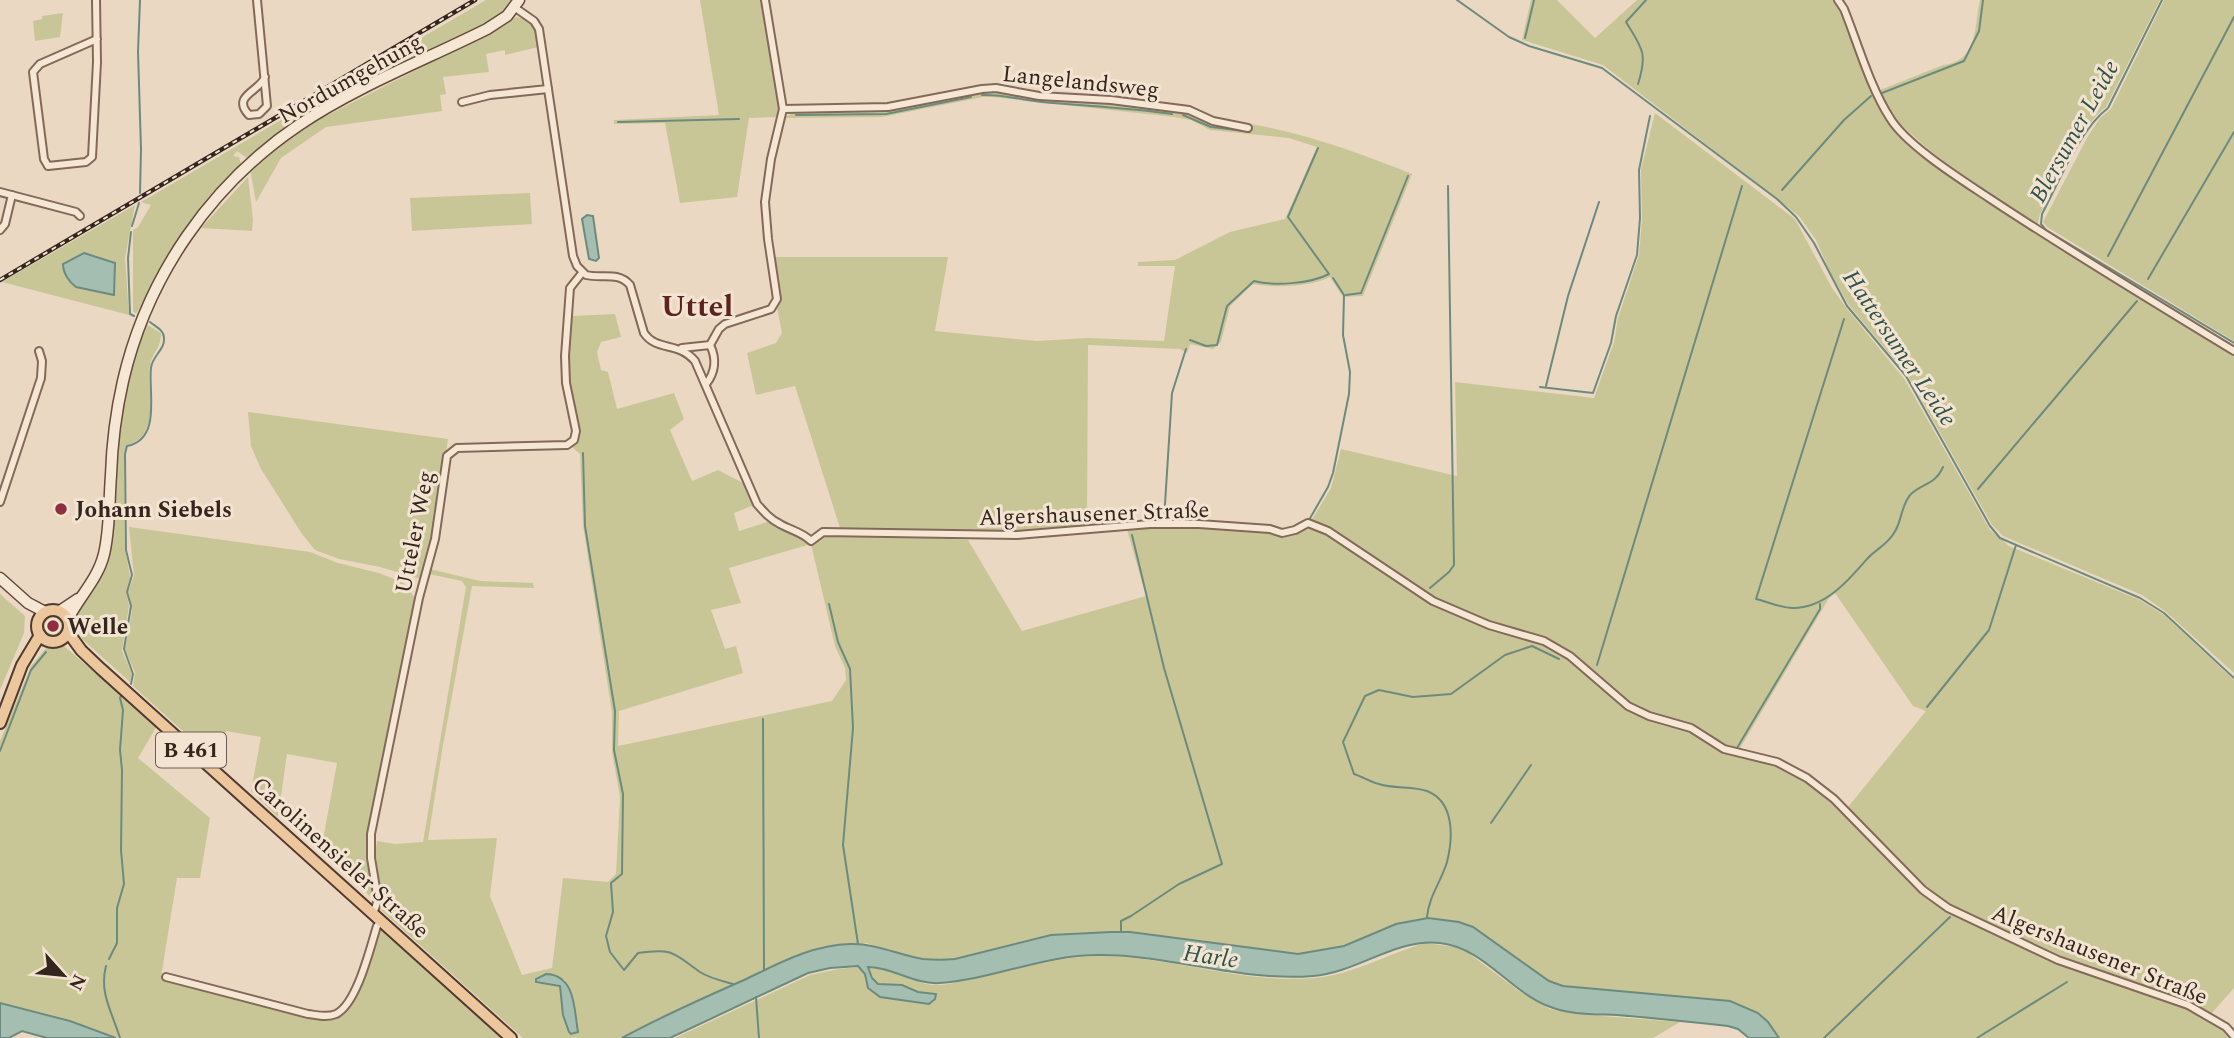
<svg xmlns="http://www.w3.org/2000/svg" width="2234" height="1038" font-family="Spectral,serif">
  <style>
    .green { fill: #c8c697; fill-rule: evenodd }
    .water { fill: #a4beb2; stroke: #6c8b7e; stroke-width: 2 }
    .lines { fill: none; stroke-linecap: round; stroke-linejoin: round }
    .stream { stroke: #6c8b7e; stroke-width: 2 }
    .street-casing { stroke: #84695b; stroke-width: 10 }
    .secondary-casing { stroke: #664b3e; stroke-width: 13 }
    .primary-casing { stroke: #52392f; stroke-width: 14 }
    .street { stroke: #f6e7d5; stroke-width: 6 }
    .secondary { stroke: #f6e7d5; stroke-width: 10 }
    .primary { stroke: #ecc69c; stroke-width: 10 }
    .rail-casing { stroke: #34251e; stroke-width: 4.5 }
    .rail { stroke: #f3e4d1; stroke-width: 2; stroke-dasharray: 5; stroke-linecap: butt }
    .poi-dot { fill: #8f2e3f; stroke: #f3e4d1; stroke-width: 2.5 }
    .labels { text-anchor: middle; stroke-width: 6; stroke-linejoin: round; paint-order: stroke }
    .shield { fill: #f3e4d1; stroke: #6d5e54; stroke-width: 2 }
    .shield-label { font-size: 21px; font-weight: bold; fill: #34251e }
    .street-label { font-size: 23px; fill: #34251e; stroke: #f3e4d1 }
    .poi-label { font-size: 23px; font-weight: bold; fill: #34251e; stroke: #f3e4d1; text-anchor: start }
    .water-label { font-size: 24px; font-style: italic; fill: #2e534b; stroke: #f3e4d1 }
    .district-label { font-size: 30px; font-weight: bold; fill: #5e2220; stroke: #f3e4d1 }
  </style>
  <rect width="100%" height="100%" fill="#ebd8c2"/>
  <g class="green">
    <path d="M486,0h27l-22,23 -124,62 -117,75 -13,-9 -4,5 6,1 2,7 -41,46 -30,45 -34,59 -3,-3v-81l5,-3 13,-22 -10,-3z"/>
    <path d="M700,0h62l18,107 -1,10 -30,1 -12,79 -57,6 -15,-80 -51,1v-4l105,-5z"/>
    <path d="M1531,0h26l38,38 42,-38h197l9,12 45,110 56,49 199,128 91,55v319l-69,-62 -23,-16 -139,-59 -11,-11 -84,-149 -60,-72 -18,-32 -14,-32 -17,-24 -196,-151 -81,-25z"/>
    <path d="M1980,0h180l-54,107c-27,20 -49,76 -66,107l-3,13 -90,-61 -54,-48 -13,-28 63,-25c36,-4 31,-39 37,-65z"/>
    <path d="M2164,0h70v341l-187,-114 -4,-5 44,-84 13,-20 11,-9z"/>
    <path d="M63,13l-3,24 -25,4 -2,-20 9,-2v-3z"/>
    <path d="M517,17c15,3 19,14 23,28l-2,2 -33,8v-5l-19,4 3,18 -46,5 3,17 -6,1 2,16 -116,16 -45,31 -25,44 -6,-33 45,-36 23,-13 183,-93 9,-8z"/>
    <path d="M996,91c65,11 132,10 197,23 19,4 38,11 57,16l1,-6c56,10 109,29 161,50l-49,122 -20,1 -13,-20c-19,10 -56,11 -77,7l-23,22 -9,36 -8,7 -23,-5 -3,9 -7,-4 -92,-4 -1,182 -70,7 -177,-6 -45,-142 -39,9 -9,-42 29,-10 6,-10 -5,-26c7,-15 -1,-34 -4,-50h175l-13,74 102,10 51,-3 76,3 11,-75h-37v-4l37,-2 55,-28 55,-13 32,-72 -28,-9 -79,-8 -19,-10 -17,-3 -182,-20h-9l-101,20 -99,1 12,-6 91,-1z"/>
    <path d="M1655,113l140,106 37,69 16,22 57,70 85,150 19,16 131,54 24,15 70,65v308l-23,26 -22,-13 -127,-45 -115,-53 -21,-17 -78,-79 78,-96 -13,-5 -78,-113 -6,5 -90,152 -13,-4 -34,-21 -40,-11 -22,-11 -59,-48 -25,-16 -56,-17 -56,-24 -103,-68 -20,-9 20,-33 10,-39 116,27 -2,-94 139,16 20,-56 4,-24 21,-63 3,-36 -1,-50z"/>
    <path d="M248,177l5,42 -1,12 -51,-3z"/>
    <path d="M530,193l2,31 -120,7 -2,-33z"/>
    <path d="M135,205l-10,53 4,57 -127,-33z"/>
    <path d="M615,314l6,23 -20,5 -4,10 4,18 7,2 9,37 57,-16 10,26 -14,11 22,51 26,-11 27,14 9,21 -20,8 5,18 31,-10c13,9 29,12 41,23l12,-7 81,-1 64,4 54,91 124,-35 -20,-70h73l70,6 13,3 28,-6 14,4 54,33 49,35 59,27 57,16 24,14 58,51 37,16 28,6 11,5 23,16 52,15 29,15 37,30 79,80 26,20 109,51 130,45 38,22 9,8h-454l-11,-16 -205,-36 -14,-5 -76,-54 -29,-8 -16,-1 -16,2 -30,9 -38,17 -46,8 -168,-22 -50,1 -29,2 -96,24h-34l-55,-16 -77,16 -106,48 -61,31h-99l-142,-128c4,-23 -9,-43 -4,-69l18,3 28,-2 43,-255 -4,-6 -33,-7 1,-5 50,12 53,2 1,5 -62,-2 -30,165 -14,89 69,-2 -7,58 32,79 30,-7 11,-90 45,4 8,-8 4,-77 -8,-45v-39l-29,-188 -3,-71 -8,-7 6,-7 1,-9 -13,-62 5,-53zM811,544l24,102 10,22 1,12 -14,21 -214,45 1,-35 124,-38 -7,-27 -11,3 -14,-39 30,-7 -12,-35zM553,975l12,5 3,5 10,47c-20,-17 -13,-24 -18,-46l-18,-3 -2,-7z"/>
    <path d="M146,324l15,9c0,16 -8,18 -11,32 -4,25 12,71 -23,80l-3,9 1,96 6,31 -5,11 3,14 -7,45 10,23 -2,8 -48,-43 -6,-30 24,-33 13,-52 8,-107 11,-54z"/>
    <path d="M248,412l200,27 -13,87 -14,53 -41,-12 -41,-8 -24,-9 -13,-16 -41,-65 -10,-23z"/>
    <path d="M129,527l181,25 28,11 41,10 25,10 11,15 -47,236 1,25 7,46c-14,-21 -35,-40 -55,-54l16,-88 -50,-9 -9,63 -27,-26 10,-54 -35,-6 -8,32 -85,-77 2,-13 -10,-24 7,-38 -4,-19 6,-16z"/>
    <path d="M0,594l25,22 -1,17 -24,57z"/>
    <circle cx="54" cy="626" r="12"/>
    <path d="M64,646l93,80 -19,32 72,60 -10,60h-23l-16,99 145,38 31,1 16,-15 27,-76 121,113h-382l-49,-18 -70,-18v-261l31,-75 15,-18z"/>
    <path d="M1426,943l29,4 12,5 52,39 31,18 38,6 92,7 -27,16h-978l135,-63c25,-6 53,-12 79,-4 18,5 31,15 51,14 21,-2 42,-9 62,-13 33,-8 67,-16 100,-16 71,1 141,28 212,22 39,-3 74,-25 112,-35z"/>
  </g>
  <g class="water">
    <path d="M587,215l6,1 6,42 -3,3 -7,-2 -7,-40z"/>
    <path d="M84,253l31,10 -1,32 -38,-8c-7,-5 -13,-14 -13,-23z"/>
    <path d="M1428,918l31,4 14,5 76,54 14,5 167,15 28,12 10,9 11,16h-30l-11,-9 -10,-3c-37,-4 -74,-8 -111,-11 -22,-1 -48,0 -69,-9 -40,-16 -64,-58 -108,-63 -44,-5 -84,30 -127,33 -70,6 -142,-21 -212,-21 -55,-1 -107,24 -161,28 -26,2 -47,-16 -72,-16l4,11 6,6 24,1 16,7 18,2 -1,5 -6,5 -49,-7 -12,-9 -3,-14 -7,-8 -28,2 -22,5 -138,65h-48c40,-22 81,-40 122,-58 34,-16 67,-35 106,-36 26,-1 48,11 73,15 11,1 22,1 32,0l96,-24 60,-3h19l168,22 46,-8 52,-22z"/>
    <path d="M546,974c30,1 28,36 32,58l-7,2 -2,-2 -6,-17 -3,-29 -24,-4v-3z"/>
    <path d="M0,1003l70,18 46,17h-69l-25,-7 -13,7h-9z"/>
  </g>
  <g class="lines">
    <g class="stream">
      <path d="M140,0l-2,52 3,97 -1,44"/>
      <path d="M1457,0l52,37 20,9 73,22 175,131 19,18 18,26 33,63 59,70 84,150 10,12 140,60 24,15 70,65"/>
      <path d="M2162,0l-54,108c-28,21 -49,74 -66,106l-1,10 5,6 188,113"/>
      <path d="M1525,38l9,-38"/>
      <path d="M1638,84c10,-31 4,-36 -12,-62l20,-22"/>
      <path d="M1882,93l82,-32 15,-30 4,-31"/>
      <path d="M982,95c20,-1 40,5 60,7 43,4 87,6 130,12"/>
      <path d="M796,115l90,-1 85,-17"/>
      <path d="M1183,115l28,12 34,4"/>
      <path d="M618,122l121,-3"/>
      <path d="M1782,190l62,-70 27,-24"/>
      <path d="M132,226l7,-23"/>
      <path d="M131,232l-3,26 2,56 4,2"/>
      <path d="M2108,256l126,-239"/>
      <path d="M2148,279l86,-147"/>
      <path d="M1346,295l15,-2 47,-117"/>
      <path d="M1844,319l-88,280c12,3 25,9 37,9 32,0 55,-27 74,-49 9,-10 20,-14 27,-26 8,-11 7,-29 17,-39 12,-11 24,-9 32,-27"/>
      <path d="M1190,340l16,6 11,-1 10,-39 27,-25c20,5 56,3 75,-7l-41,-57 30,-69"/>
      <path d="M1546,386l22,-90 31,-94"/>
      <path d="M1540,387l53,6 18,-50 5,-27 21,-61 3,-37 -1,-48 11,-54"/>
      <path d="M583,453l2,73 30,185 -1,39 9,44 -1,80 -11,9 2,29 -7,24 4,16 14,18 14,-17c36,-5 35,0 62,19 9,6 22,9 33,12"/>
      <path d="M1978,489l159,-188"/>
      <path d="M1164,520l8,-127 14,-44"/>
      <path d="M1309,520l19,-33 5,-14 16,-79 1,-22 -7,-37 1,-40 -11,-17"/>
      <path d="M1430,588l19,-16 5,-7 -6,-379"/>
      <path d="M829,604l9,38 12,27 3,59 -10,117 15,99"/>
      <path d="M1597,665l145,-479"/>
      <path d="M131,684l2,-10 -9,-25 7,-43 -4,-14 5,-17 -6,-25 -1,-96 2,-8c35,-7 21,-54 24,-78 1,-12 14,-18 13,-30 0,-8 -8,-11 -14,-16"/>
      <path d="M1927,707l62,-77 27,-85"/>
      <path d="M763,719l1,251"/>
      <path d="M1737,748l83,-139v-5"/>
      <path d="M0,751l31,-81 15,-18"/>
      <path d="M1491,823l40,-58"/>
      <path d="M1427,917c2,-21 14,-35 20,-55 6,-24 8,-60 -20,-71 -15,-5 -33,-2 -48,-7 -8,-2 -16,-7 -25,-10l-11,-32 22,-46 14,-6 34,7 38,-3 54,-39 27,-9 27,13"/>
      <path d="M1121,932v-11l10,-5 48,-32 43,-20 -58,-196 -32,-133"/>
      <path d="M109,959l8,-16v-35l7,-24 -3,-34 1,-80 -2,-20 3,-40 -3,-12 2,-4"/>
      <path d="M106,966c-7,27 6,46 14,72"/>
      <path d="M756,997l3,41"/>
      <path d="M1824,1038l126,-121"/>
      <path d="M1977,1038l90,-56"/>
    </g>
    <g class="street-casing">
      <g id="street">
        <path d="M96,0l1,62 -5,95 -6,5 -38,4 -4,-7 -11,-87 7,-8 57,-25"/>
        <path d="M257,0l10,106 -8,8 -10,1c-18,-19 10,-23 16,-38"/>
        <path d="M1838,0l6,9c14,35 26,78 46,109 16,27 72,62 99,80 80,53 163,103 245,153"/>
        <path d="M514,7l20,14 5,8 34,227 4,10 9,9c16,4 32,-4 44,10l14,48c13,19 34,8 51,28l62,143c7,8 13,15 23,20 10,6 22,8 31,17l12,-9 194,3 133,-11h49l71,5 12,4 13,-3 13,-7 20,8 105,70 56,24 55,16 26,15 58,50 21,10 42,12 33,21 53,13 30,16 27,21 89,91 25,18 110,52 130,45 38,22 8,9"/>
        <path d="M462,102l28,-7 58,-6"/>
        <path d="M783,109l105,-2 94,-18 14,-1 43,8 72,4 78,10 24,11 35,7"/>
        <path d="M0,192l76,20 4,4"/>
        <path d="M0,230l5,-6 7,-29"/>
        <path d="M682,348l28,-3 9,-16 6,-5 46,-15 6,-10 -9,-60 -3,-37 6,-43 12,-50 -18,-109"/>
        <path d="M706,384c9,-11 11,-25 4,-39"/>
        <path d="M0,502l41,-124 1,-17 -3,-10"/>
        <path d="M373,914l5,-14 -7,-42v-24l48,-236 16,-59 12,-83 10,-8 110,-3 7,-5 2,-9 -10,-48 -1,-27 5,-68 12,-15"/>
        <path d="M166,977l142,37c9,1 19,4 28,0 21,-10 34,-66 41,-88l4,-5"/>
      </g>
    </g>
    <g class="secondary-casing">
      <g id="secondary">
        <path d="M0,578l28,25 17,9"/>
        <path d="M60,611l18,-12"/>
        <path d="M68,619c11,-22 30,-40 36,-65 6,-25 5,-53 7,-79 1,-31 5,-63 12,-94 24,-104 87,-196 176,-256 58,-39 126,-65 188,-96l20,-13 12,-16"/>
      </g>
    </g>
    <g class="primary-casing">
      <g id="primary">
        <circle cx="53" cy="626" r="16"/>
        <path d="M68,632l13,18 20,19 410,369"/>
        <path d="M0,723l22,-58 18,-30"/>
      </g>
    </g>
    <use href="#street" class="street"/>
    <use href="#secondary" class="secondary"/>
    <use href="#primary" class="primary"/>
    <g class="rail-casing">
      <path id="rail" d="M0,280l475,-280"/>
    </g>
    <use href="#rail" class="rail"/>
  </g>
  <g class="poi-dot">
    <circle cx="61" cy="509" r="7"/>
    <circle cx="53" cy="626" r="7"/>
  </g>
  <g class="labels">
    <rect class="shield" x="156" y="732.5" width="70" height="35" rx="5"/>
    <g class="shield-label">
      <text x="191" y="757">B 461</text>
    </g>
    <g class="street-label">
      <text transform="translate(350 78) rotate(-29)" y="8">Nordumgehung</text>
      <text transform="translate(1081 81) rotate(6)" y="8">Langelandsweg</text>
      <text transform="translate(1094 513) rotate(-2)" y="8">Algershausener Straße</text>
      <text transform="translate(414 532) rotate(-79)" y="8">Utteler Weg</text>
      <text transform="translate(341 857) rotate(42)" y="8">Carolinensieler Straße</text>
      <text transform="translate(2100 954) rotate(22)" y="8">Algershausener Straße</text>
    </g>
    <g class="poi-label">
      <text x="75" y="517">Johann Siebels</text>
      <text x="67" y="634">Welle</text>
    </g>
    <g class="water-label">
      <text transform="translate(2074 131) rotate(-61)" y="8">Blersumer Leide</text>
      <text transform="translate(1900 348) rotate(56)" y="8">Hattersumer Leide</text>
      <text transform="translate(1211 956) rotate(8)" y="8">Harle</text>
    </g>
    <g class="district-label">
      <text x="697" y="316">Uttel</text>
    </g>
  </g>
  <g transform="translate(63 975) rotate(117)" stroke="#f3e4d1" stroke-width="5" paint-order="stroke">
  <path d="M0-5L12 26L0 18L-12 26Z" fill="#34251e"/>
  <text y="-10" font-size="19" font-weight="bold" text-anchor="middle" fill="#34251e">N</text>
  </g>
</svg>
